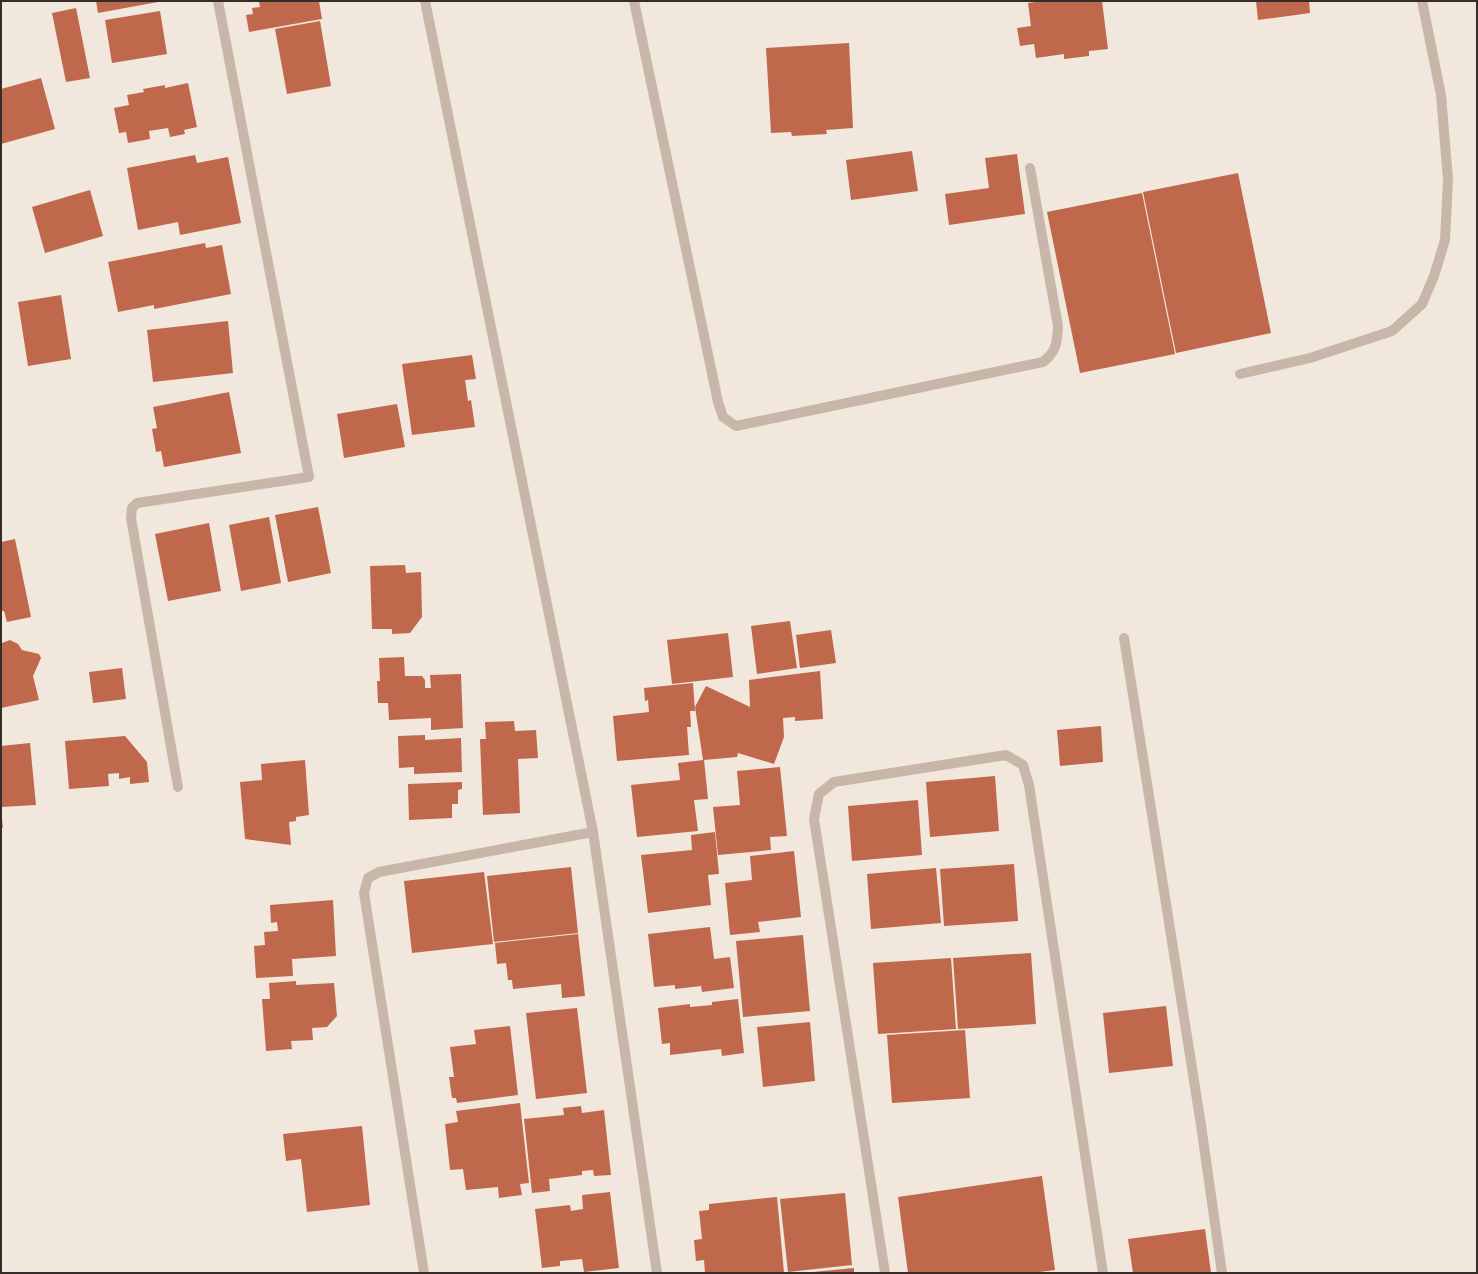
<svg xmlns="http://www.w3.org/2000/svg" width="1478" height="1274" font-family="'Fira Sans',sans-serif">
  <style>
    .building { fill: #c0684b }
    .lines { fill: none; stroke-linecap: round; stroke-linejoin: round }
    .minor { stroke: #c8b7a9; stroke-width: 10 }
  </style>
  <rect width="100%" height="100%" fill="#f1e7dc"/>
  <g class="building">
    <path d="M96,1h62v1l-60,11z"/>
    <path d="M319,1l3,18 -73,13 -3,-17 7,-1 -1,-6 8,-1 -1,-5z"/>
    <path d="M1043,1h59l6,48 -19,2v5l-25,3v-5l-28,4 -2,-14 -14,2 -3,-18 14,-2 -3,-23z"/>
    <path d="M1256,1h53l1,12 -52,7z"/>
    <path d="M76,8l14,70 -24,4 -14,-69z"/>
    <path d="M160,11l7,43 -55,9 -7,-43z"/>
    <path d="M320,21l11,65 -44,8 -12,-65z"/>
    <path d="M849,43l4,85 -27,2 1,4 -35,2 -1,-4 -20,1 -5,-85z"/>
    <path d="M41,78l14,51 -54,15v-55z"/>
    <path d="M188,83l9,44 -13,3 1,4 -15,3 -2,-9 -19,3 1,8 -22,4 -2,-11 -7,1 -5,-25 15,-3 -2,-10 17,-3 -1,-3 22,-4v3z"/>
    <path d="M912,151l6,40 -67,9 -5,-40z"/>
    <path d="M1017,154l8,60 -76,11 -4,-31 44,-6 -4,-30z"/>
    <path d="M195,155l2,8 31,-6 13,66 -61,12 -2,-13 -40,8 -11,-62z"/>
    <path d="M1238,173l33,160 -95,20 -33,-161z"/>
    <path d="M90,190l13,46 -58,17 -13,-46z"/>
    <path d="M1142,193l33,161 -95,19 -33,-161z"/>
    <path d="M205,243l1,5 16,-3 9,49 -77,15v-4l-36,7 -10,-50z"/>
    <path d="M61,295l10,64 -43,7 -10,-64z"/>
    <path d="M228,321l5,52 -80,9 -6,-52z"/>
    <path d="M472,355l4,24 -11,1 3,21 3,-1 4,27 -63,8 -10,-71z"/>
    <path d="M229,392l12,61 -77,14 -3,-16 -5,1 -4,-23 5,-1 -4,-21z"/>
    <path d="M397,404l8,43 -61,11 -7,-44z"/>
    <path d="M318,507l13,66 -43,9 -13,-67z"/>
    <path d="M269,517l12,66 -40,8 -12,-66z"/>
    <path d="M209,523l12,68 -53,10 -13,-67z"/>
    <path d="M15,539l16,78 -24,5 -3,-11h-3v-69z"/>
    <path d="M405,565l1,8 15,-1 1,45 -12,16 -18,1v-5h-20l-2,-63z"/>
    <path d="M790,621l7,47 -40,6 -6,-48z"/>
    <path d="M831,630l5,33 -36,5 -4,-33z"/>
    <path d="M728,633l5,44 -61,7 -5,-44z"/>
    <path d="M10,640l8,4 4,6 17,4 2,4 -8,18 6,24 -38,8v-63l1,-2z"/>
    <path d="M404,657l1,19h17l3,4v8h6l-1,-13 31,-1 2,54 -32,2v-12l-42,2 -1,-17h-10l-1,-22h3l-1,-23z"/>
    <path d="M122,668l4,31 -33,4 -4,-31z"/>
    <path d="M820,671l3,48 -28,2v-4l-12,1 1,19 -10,27 -36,-11 -1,4 -33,3 4,39 -14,1 4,31 -61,6 -6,-52 49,-5 -2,-17 25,-3 -8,-53 11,-21 44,21 -1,-27z"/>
    <path d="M693,683l2,28h-5l1,16h-4l2,28 -72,6 -4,-45 36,-4 -1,-12 -3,1 -1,-13z"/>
    <path d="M514,721l1,10 21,-1 2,28 -20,1 2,54 -37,2 -3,-76h6l-1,-17z"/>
    <path d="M1101,726l2,36 -43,4 -3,-36z"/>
    <path d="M425,735v5l36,-2 1,34 -48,2v-7l-15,1 -1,-32z"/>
    <path d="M125,736l22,26 2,20 -19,2v-7l-11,2v-6l-11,1 1,12 -40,3 -4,-48z"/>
    <path d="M30,743l6,62 -35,2v-61z"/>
    <path d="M305,760l4,55 -13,2v4l-7,1 2,23 -46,-6 -5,-57 22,-2 -1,-16z"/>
    <path d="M780,767l7,69 -17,1 1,13 -53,5 -5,-48 27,-2 -3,-34z"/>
    <path d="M995,776l4,55 -69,6 -4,-55z"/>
    <path d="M462,782v7l-4,1v14h-6v14l-43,2 -1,-36z"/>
    <path d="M918,800l4,55 -70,6 -4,-55z"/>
    <path d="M1,811l2,17h-2z"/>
    <path d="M715,832l4,42 -11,1 3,30 -63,8 -7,-58 51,-5 -1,-15z"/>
    <path d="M794,851l7,66 -43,5 2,10 -30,3 -5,-52 27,-3 -2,-24z"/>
    <path d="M1014,864l4,57 -74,5 -4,-57z"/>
    <path d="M571,867l7,66 -84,9 -7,-66z"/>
    <path d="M936,868l5,55 -70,6 -4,-55z"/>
    <path d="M484,872l9,72 -81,9 -8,-72z"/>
    <path d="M333,900l3,56 -44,3 1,17 -37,2 -2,-32 11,-1 -1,-13 14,-1 -1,-9 -6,1 -1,-18z"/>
    <path d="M710,927l4,32 16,-2 4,31 -32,4 -1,-6 -26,3v-4l-21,2 -6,-53z"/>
    <path d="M578,934l7,62 -23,2 -1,-14 -48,5 -1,-9h-4l-2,-17 -9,1 -2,-21z"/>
    <path d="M803,935l7,76 -67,6 -7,-76z"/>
    <path d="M1031,953l5,71 -78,5 -5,-71z"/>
    <path d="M951,958l5,71 -78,5 -5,-71z"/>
    <path d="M296,981v4l38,-2 3,33 -10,11 -15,1 1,12 -22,1 1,8 -26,2 -4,-52h8l-1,-16z"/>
    <path d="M738,999l6,54 -22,3 -1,-7 -51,6v-12l-8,1 -4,-36 32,-4v3l22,-2v-3z"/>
    <path d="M1166,1006l7,60 -64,7 -6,-60z"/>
    <path d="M577,1008l10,85 -51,6 -10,-86z"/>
    <path d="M810,1022l5,59 -52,6 -6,-60z"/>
    <path d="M510,1026l8,69 -61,8 -1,-5h-4l-3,-21h5l-4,-30 26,-3 -2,-14z"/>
    <path d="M965,1030l5,68 -78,5 -5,-68z"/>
    <path d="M520,1103l9,80 -9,1 2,11 -23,3 -1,-11 -32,3 -3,-21 -13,1 -5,-46 13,-2 -2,-11z"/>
    <path d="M581,1106l1,7 22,-3 7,65 -17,1 -1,-6 -11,1v4l-33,4 1,12 -18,2 -8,-74 40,-4 -1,-7z"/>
    <path d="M362,1126l8,79 -63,7 -6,-53 -15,2 -3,-27z"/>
    <path d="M1042,1176l13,94 -23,3h-124l-10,-76z"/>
    <path d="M610,1192l9,76 -35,4 -2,-13 -22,2v5l-18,2 -7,-59 35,-4 1,6 12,-2 -1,-14z"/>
    <path d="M845,1193l7,72 -64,7 -8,-73z"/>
    <path d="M777,1197l7,76h-79l-1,-13 -8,1 -2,-21 8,-1 -3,-28 10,-1v-6z"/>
    <path d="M1205,1229l6,44h-78l-5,-34z"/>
    <path d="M854,1268v5h-40l-1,-1z"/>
  </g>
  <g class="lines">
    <g class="minor">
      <path d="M425,1l168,831 64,441"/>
      <path d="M634,1l84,401 5,15 13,9 307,-64c14,-11 14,-20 15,-36l-28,-158"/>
      <path d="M1240,374l70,-16 82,-27 30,-27 12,-28 11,-36 3,-60 -7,-85 -19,-94"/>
      <path d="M1124,638l77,487 21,148"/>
      <path d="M178,787l-47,-269 1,-10 5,-5 172,-26 -91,-476"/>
      <path d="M424,1273l-60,-380 4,-15 11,-6 214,-40"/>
      <path d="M885,1273l-71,-454 5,-25 15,-12 172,-27 17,10 6,20 74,488"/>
    </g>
  </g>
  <rect width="1478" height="1274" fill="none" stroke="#362d28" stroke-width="4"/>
</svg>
